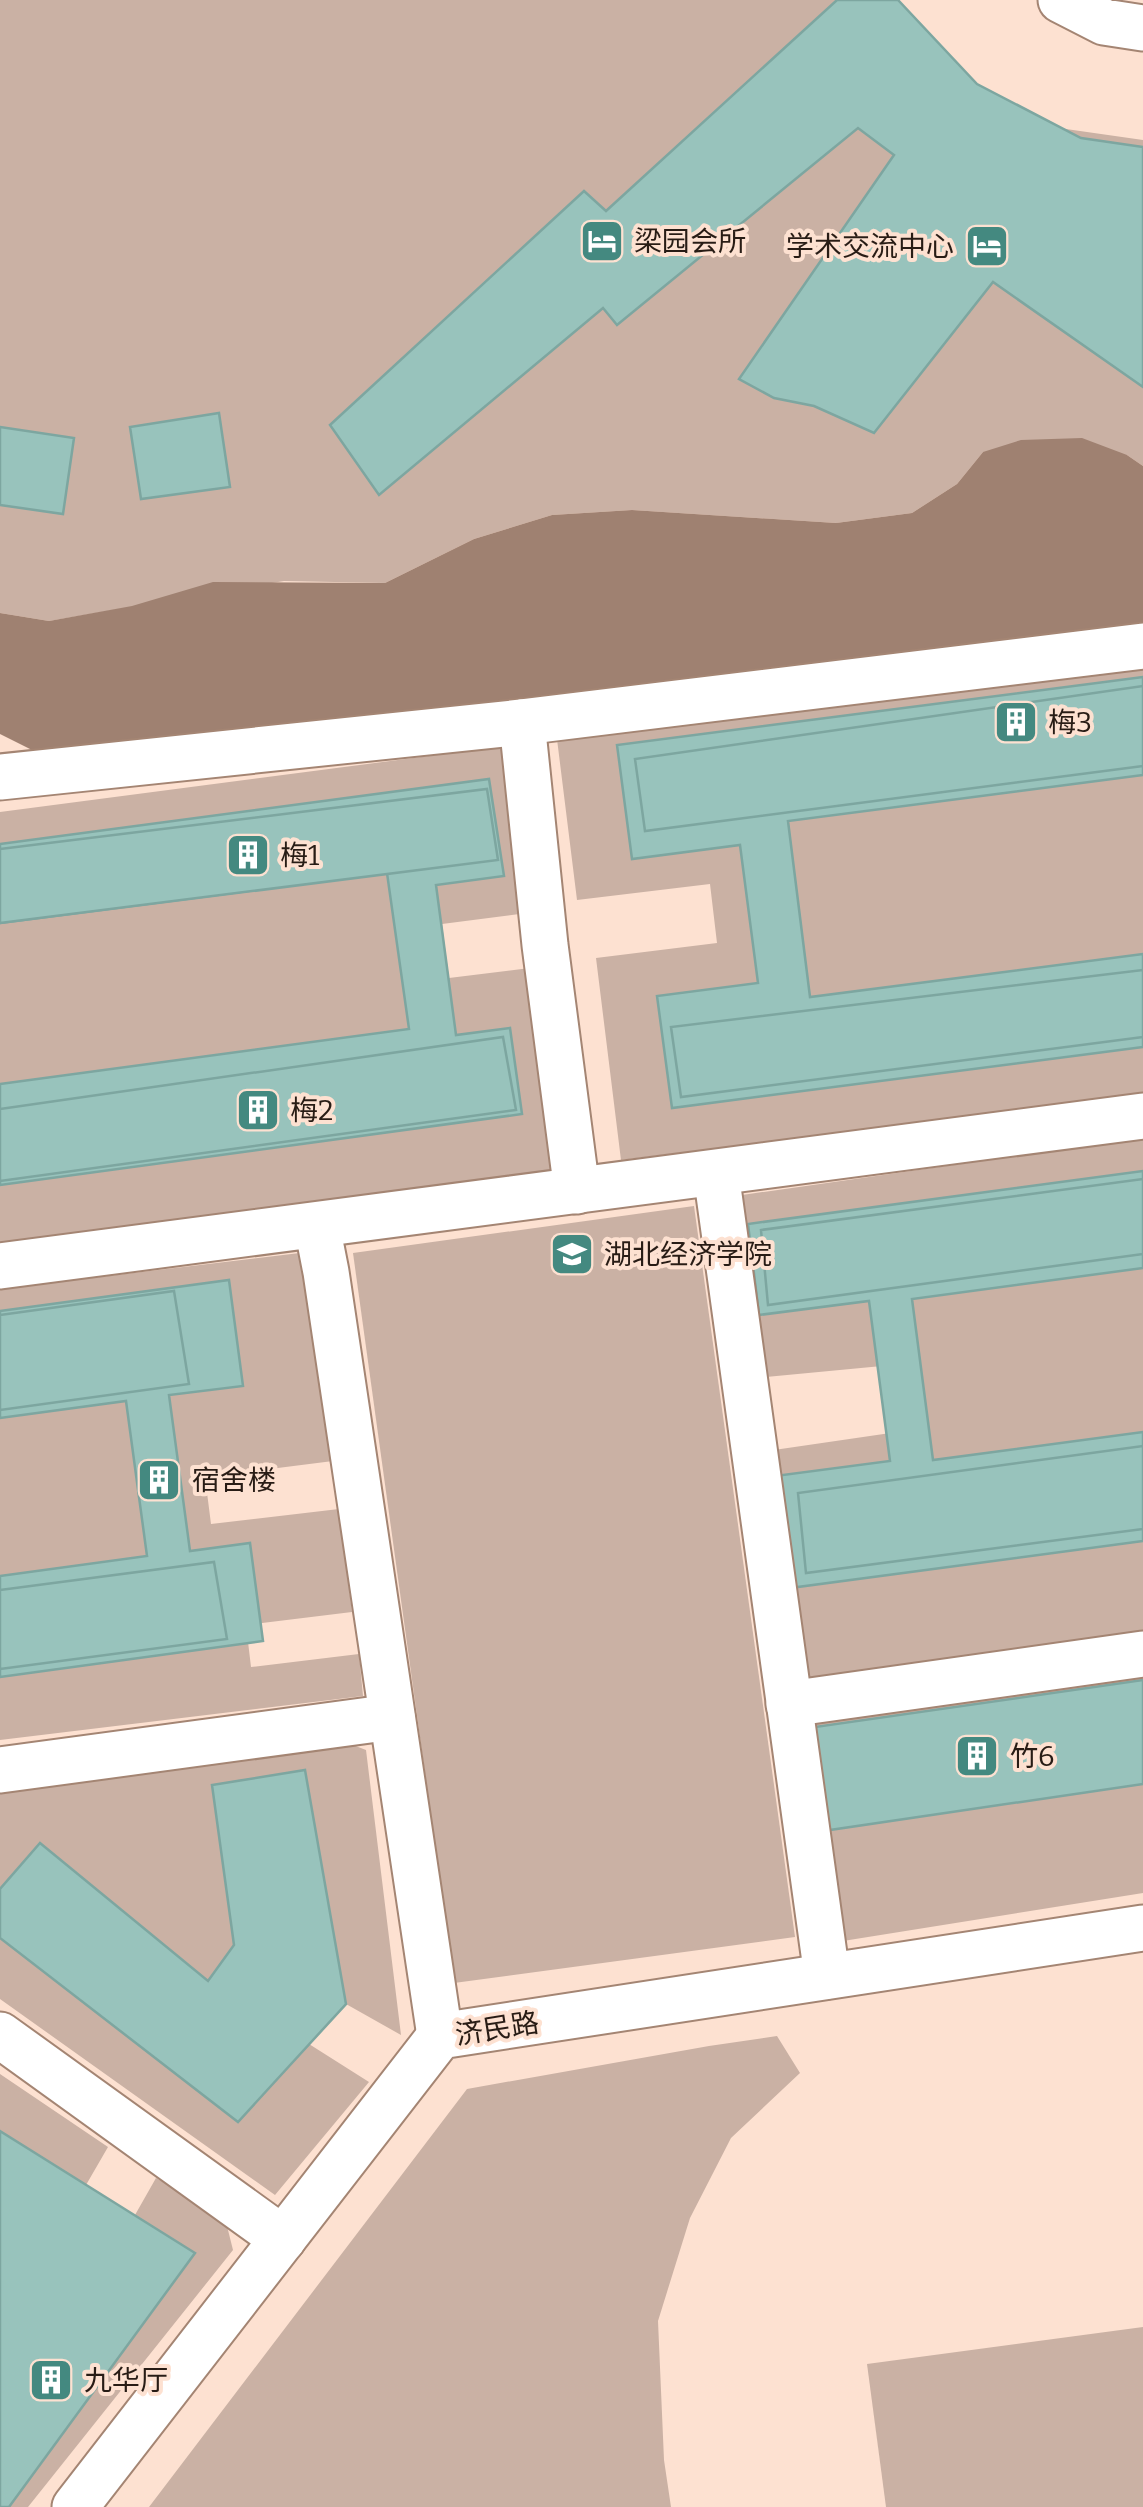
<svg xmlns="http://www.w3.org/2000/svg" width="1143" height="2507" font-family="Bitter,'Noto Sans SC',serif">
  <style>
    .green { fill: #cab1a4 }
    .water { fill: #9f8171 }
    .building { fill: #98c3bc; stroke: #7da6a0; stroke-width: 2.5 }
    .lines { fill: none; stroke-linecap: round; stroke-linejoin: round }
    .street-casing { stroke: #a48573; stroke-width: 49 }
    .street { stroke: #fff; stroke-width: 45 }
    .labels { text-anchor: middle; stroke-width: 8; stroke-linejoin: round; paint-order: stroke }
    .poi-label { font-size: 28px; fill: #281c15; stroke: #fde1d1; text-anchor: start }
    .street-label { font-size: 28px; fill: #281c15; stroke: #fde1d1 }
  </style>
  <rect width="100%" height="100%" fill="#fde1d1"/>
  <g class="green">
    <path d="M0,0h879l69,72 104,55 91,13v326l-16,-11 -144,-3 -26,32 -45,29 -76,10 -204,-13 -80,5 -78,24 -89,44 -101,-2 -235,40 -49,-8z"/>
    <path d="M1143,649v446l-522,65 -25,-202 121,-15 -7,-59 -133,16 -22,-177z"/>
    <path d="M505,746l22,167 -85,11 7,54 89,-11 27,204 -565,74v-433z"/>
    <path d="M1143,1138v755l-300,48 -69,-491 137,-20 -8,-66 -137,13 -24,-182z"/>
    <path d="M694,1206l101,731 -341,46 -101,-730z"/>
    <path d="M308,1252l25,209 -128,16 6,47 128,-15 13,103 -106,13 5,42 108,-13 4,42 -363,44v-451z"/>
    <path d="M340,1740l26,10 35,285 -55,-31 -37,40 60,38 -94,113 -275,-196v-213z"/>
    <path d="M777,2036l23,37 -69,65 -41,80 -32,103 6,139 7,47h-522l318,-418 242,-43z"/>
    <path d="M0,2074l108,73 -22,38 49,30 21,-37 69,40 8,32 -205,257h-28z"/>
    <path d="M1143,2327v180h-257l-19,-143z"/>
  </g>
  <path class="water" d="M1082,438l45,17 16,11v162l-1091,132 -52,-26v-121l49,8 83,-15 81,-24 172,1 89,-44 78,-24 80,-5 204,13 76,-10 45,-29 26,-32 38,-12z"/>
  <g class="building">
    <path d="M837,0h61l79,84 104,54 62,9v240l-150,-105 -119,151 -60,-27 -40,-8 -35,-19 155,-224 -36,-27 -241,197 -14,-17 -224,187 -49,-70 254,-234 22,20z"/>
    <path d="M219,413l11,74 -89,12 -11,-72z"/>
    <path d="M0,427l74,11 -11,76 -63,-9z"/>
    <path d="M1143,677v98l-355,46 22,176 333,-43v93l-471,61 -15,-112 101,-13 -18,-138 -108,14 -15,-114z"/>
    <path d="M1143,686v80l-498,65 -10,-72z"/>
    <path d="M489,779l15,97 -68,9 20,150 54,-7 12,86 -522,71v-101l409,-55 -22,-156 -387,50v-79z"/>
    <path d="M487,789l11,71 -498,63v-74z"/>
    <path d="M1143,970v67l-462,60 -10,-70z"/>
    <path d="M503,1037l13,73 -516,71v-72z"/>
    <path d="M1143,1171v97l-231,31 21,161 210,-28v109l-353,47 -15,-112 115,-15 -21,-160 -110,14 -11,-91z"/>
    <path d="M1143,1179v75l-375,51 -7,-75z"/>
    <path d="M229,1280l14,106 -74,9 21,156 60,-8 13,98 -263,36v-101l147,-20 -21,-155 -126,17v-107z"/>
    <path d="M174,1291l15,93 -189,26v-95z"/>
    <path d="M1143,1446v83l-337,44 -8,-80z"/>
    <path d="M214,1562l13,77 -227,30v-79z"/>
    <path d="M1143,1680v104l-320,47 -15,-103z"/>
    <path d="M305,1770l41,234 -108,118 -238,-184v-49l40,-46 168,138 26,-36 -22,-160z"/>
    <path d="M0,2131l195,122 -186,254h-9z"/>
  </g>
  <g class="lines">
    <g class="street-casing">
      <g id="street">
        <path d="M1061,0l43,22 39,6"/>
        <path d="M522,722l23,223 32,246"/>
        <path d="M0,777l522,-55 621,-76"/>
        <path d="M716,1173l111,803"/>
        <path d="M317,1226l9,46 114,764"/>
        <path d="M0,1266l1143,-150"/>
        <path d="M789,1704l354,-50"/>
        <path d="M0,1770l392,-53"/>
        <path d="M0,2035l283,204"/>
        <path d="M75,2507l365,-471 703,-108"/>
      </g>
    </g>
    <use href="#street" class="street"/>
  </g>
  <defs>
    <g id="hotel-square" transform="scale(2.25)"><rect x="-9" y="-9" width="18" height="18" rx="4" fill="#448980" stroke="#fde1d1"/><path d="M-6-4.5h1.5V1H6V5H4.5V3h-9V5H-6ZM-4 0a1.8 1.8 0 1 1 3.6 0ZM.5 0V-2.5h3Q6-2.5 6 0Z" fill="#fff"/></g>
    <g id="building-square" transform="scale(2.25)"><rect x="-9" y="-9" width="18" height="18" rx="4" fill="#448980" stroke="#fde1d1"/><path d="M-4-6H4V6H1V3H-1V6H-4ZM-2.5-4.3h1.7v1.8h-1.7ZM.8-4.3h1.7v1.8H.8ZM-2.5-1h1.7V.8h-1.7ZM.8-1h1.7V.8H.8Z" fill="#fff"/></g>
    <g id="university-square" transform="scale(2.25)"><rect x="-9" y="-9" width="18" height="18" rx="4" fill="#448980" stroke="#fde1d1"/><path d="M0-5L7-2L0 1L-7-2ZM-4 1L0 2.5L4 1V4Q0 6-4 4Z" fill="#fff"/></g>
  </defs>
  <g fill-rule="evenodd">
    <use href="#hotel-square" x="602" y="241"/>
    <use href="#hotel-square" x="987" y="246"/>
    <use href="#building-square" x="1016" y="722"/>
    <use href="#building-square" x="248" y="855"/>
    <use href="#building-square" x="258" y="1110"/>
    <use href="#university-square" x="572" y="1254"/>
    <use href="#building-square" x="159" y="1480"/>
    <use href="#building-square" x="977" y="1756"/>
    <use href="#building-square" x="51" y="2380"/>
  </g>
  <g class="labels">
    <g class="poi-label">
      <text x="634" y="251">梁园会所</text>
      <text x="954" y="256" text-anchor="end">学术交流中心</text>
      <text x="1048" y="732">梅3</text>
      <text x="280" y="865">梅1</text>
      <text x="290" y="1120">梅2</text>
      <text x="604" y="1264">湖北经济学院</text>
      <text x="192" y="1490">宿舍楼</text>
      <text x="1010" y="1766">竹6</text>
      <text x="84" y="2390">九华厅</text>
    </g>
    <g class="street-label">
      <text transform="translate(497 2028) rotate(-9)" y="10">济民路</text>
    </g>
  </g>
</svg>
